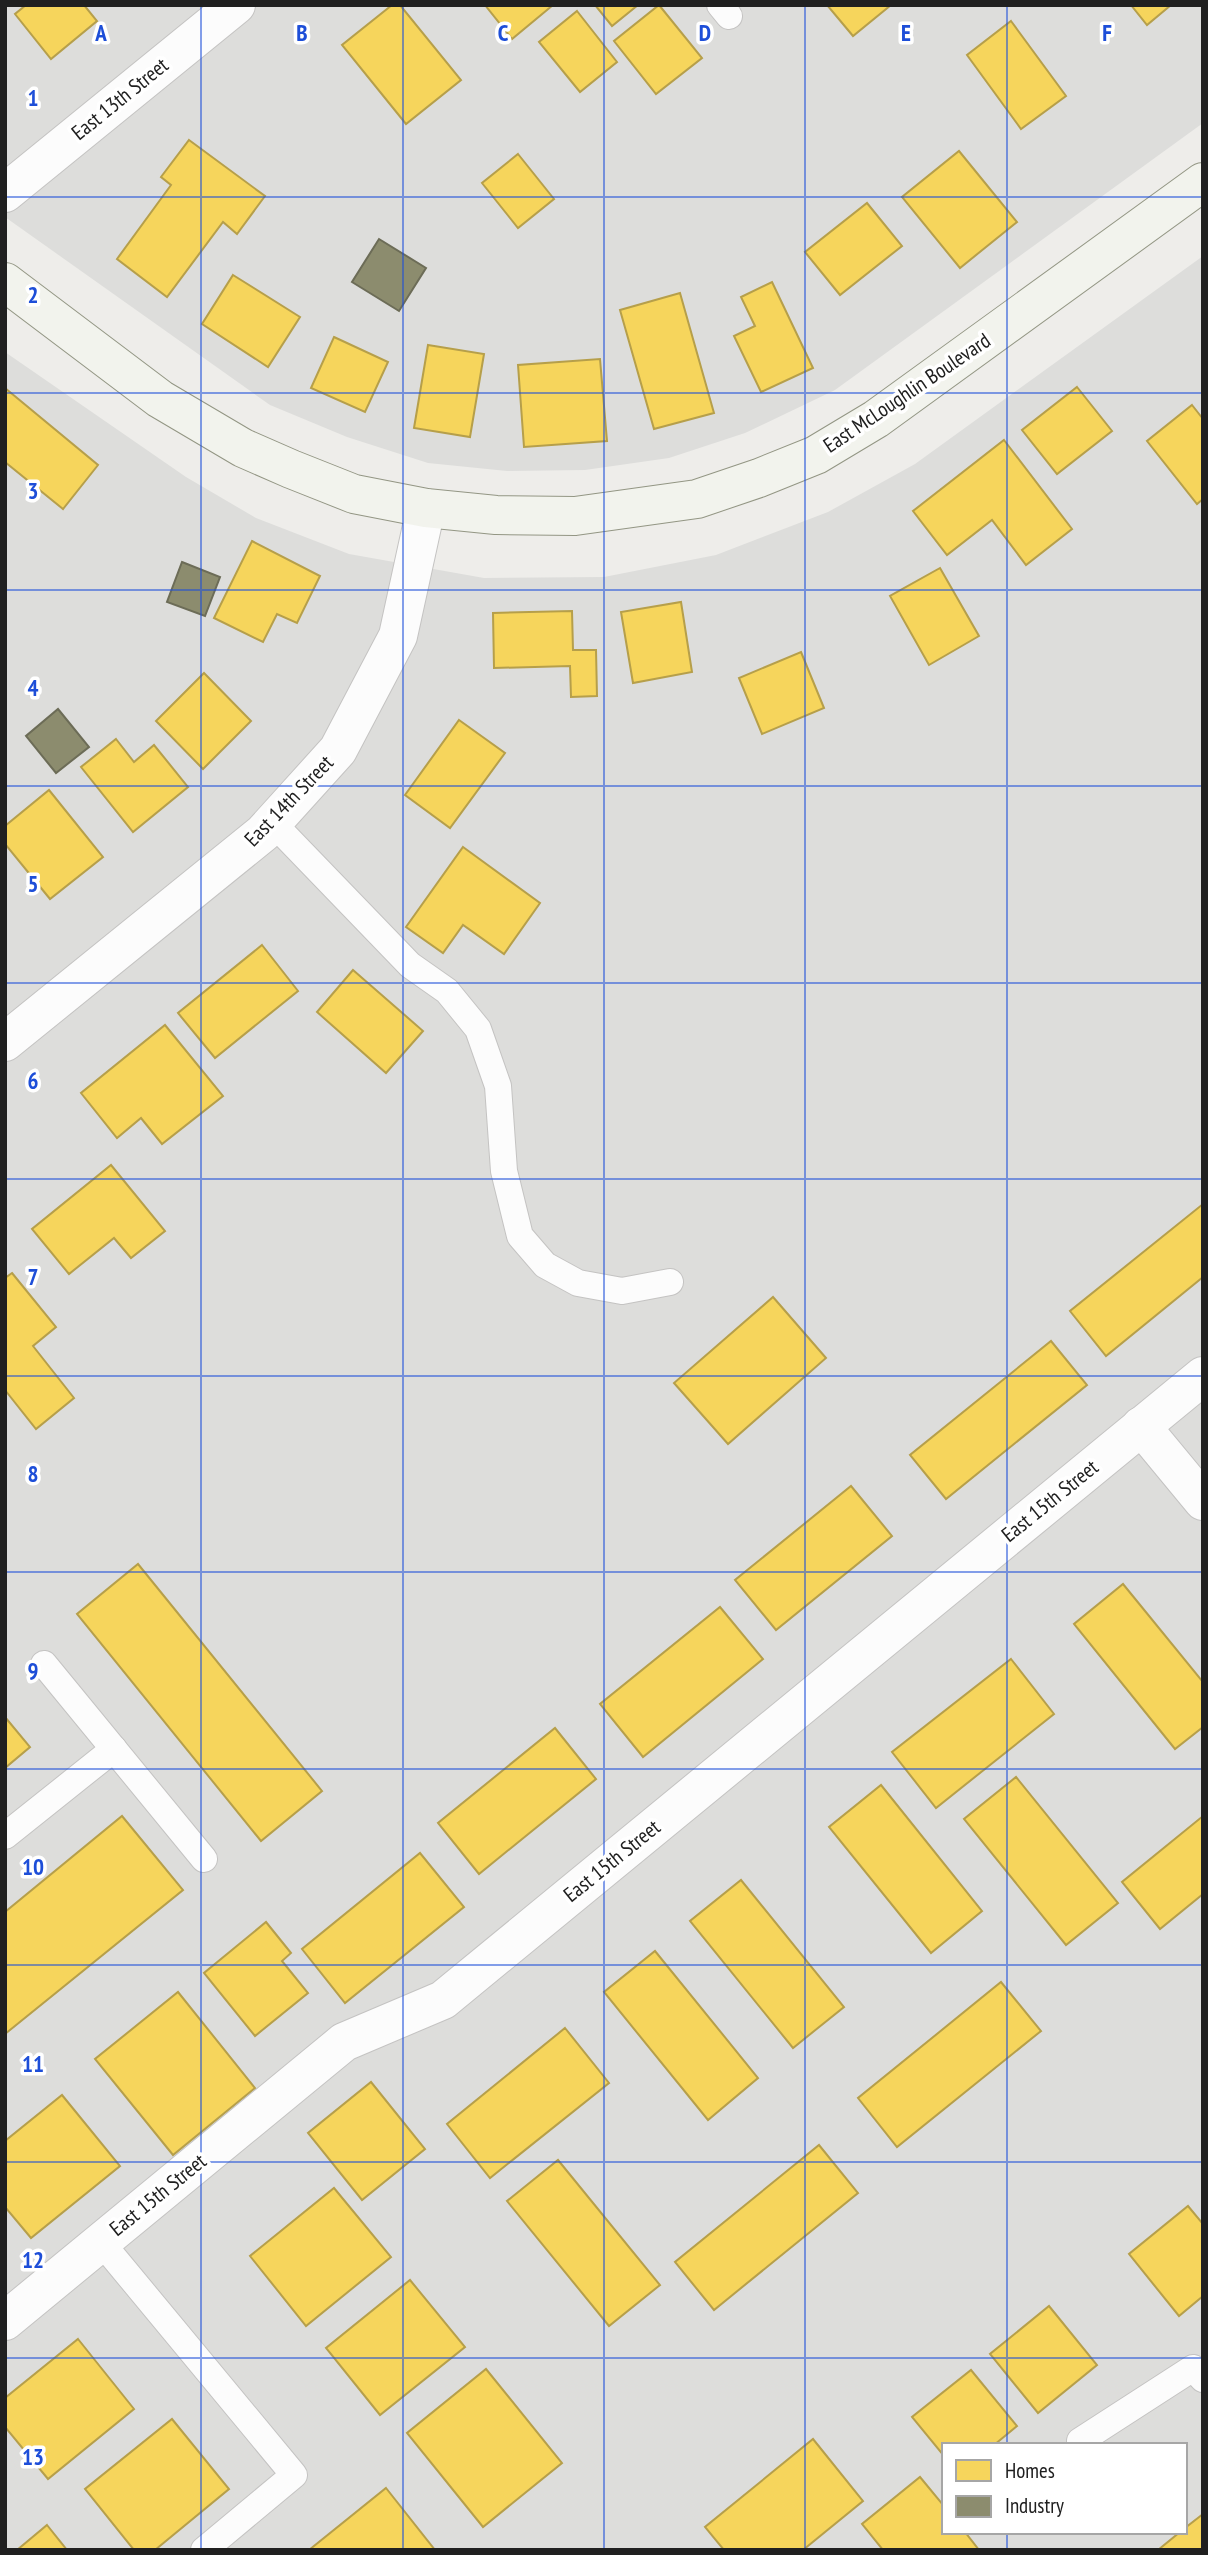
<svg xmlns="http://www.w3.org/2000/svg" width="1208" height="2555" font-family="'PT Sans Narrow',sans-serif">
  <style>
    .residential { fill: #dddddb; fill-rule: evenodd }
    .homes { fill: #f6d55c; stroke: #b69f4a; stroke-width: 2 }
    .industry { fill: #8c8c6e; stroke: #6c6c57; stroke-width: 2 }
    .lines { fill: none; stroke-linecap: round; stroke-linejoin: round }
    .lane-casing { stroke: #c4c3c2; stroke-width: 28 }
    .street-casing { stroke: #c4c3c2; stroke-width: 40 }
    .secondary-casing { stroke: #939684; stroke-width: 40 }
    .lane { stroke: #fcfcfc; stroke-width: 26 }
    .street { stroke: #fcfcfc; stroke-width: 38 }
    .secondary { stroke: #f2f3ed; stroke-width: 38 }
    .grid { fill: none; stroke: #1d4ed8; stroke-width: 2; stroke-opacity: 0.55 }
    .labels { text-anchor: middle; stroke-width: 7; stroke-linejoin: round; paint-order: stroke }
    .street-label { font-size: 21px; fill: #202020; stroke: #fff }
    .grid-label { font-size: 23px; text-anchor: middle; font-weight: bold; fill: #1d4ed8; stroke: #fff; stroke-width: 7; stroke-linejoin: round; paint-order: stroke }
  </style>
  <rect width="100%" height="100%" fill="#eeedea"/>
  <g class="residential">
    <path d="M5,5h1198v118l-368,267 -90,43 -76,25 -84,12 -78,1 -79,-8 -81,-26 -77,-32 -265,-188z"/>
    <path d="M1203,256v2294h-1198v-2198l181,125 70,41 93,36 135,24 120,-1 112,-22 112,-43 87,-48zM944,2445h241v87h-241z"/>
  </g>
  <g class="homes">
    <path d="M26,5h58l13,16 -46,38 -36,-45z"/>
    <path d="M392,5h8l61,75 -55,44 -64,-79z"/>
    <path d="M485,5h68l-41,34z"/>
    <path d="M595,5h43l-26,21z"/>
    <path d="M659,5l43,53 -46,36 -42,-53z"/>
    <path d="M827,5h64l-38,31z"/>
    <path d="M1131,5h40l-24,20z"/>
    <path d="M577,11l40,51 -37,30 -41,-50z"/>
    <path d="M1011,21l55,75 -45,33 -54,-74z"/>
    <path d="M189,140l76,56 -28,38 -14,-12 -56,75 -50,-38 54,-74 -10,-8z"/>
    <path d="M959,151l58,71 -57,46 -58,-71z"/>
    <path d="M518,154l36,45 -36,29 -36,-45z"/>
    <path d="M867,203l35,43 -62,49 -35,-43z"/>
    <path d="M233,275l67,42 -32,50 -66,-43z"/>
    <path d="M772,282l41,86 -52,24 -27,-56 21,-10 -14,-29z"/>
    <path d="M680,293l34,120 -60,16 -34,-119z"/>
    <path d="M334,337l54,25 -23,50 -54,-24z"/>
    <path d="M428,345l56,9 -14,83 -56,-9z"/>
    <path d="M600,359l7,82 -83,6 -6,-82z"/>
    <path d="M1077,387l35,44 -55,43 -35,-44z"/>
    <path d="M5,388l93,77 -35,44 -58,-47z"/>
    <path d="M1192,405l11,14v80l-6,5 -50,-63z"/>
    <path d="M1004,440l68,89 -46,36 -34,-45 -45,35 -34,-44z"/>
    <path d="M252,541l68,35 -23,47 -20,-9 -14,28 -49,-24z"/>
    <path d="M940,568l39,68 -50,29 -39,-69z"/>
    <path d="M681,602l11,70 -59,11 -12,-71z"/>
    <path d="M572,611l1,39h23l1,46 -26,1 -1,-31 -76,2 -1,-55z"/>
    <path d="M801,652l23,56 -62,26 -23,-56z"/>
    <path d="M204,673l47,48 -48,48 -47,-48z"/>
    <path d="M459,720l46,33 -55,75 -45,-33z"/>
    <path d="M116,739l18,23 20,-17 34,42 -55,45 -52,-65z"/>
    <path d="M49,790l54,67 -53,42 -45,-55v-18z"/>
    <path d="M463,847l77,56 -36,51 -41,-29 -20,28 -37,-26z"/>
    <path d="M262,945l36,46 -83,67 -37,-45z"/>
    <path d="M353,970l70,61 -37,42 -69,-61z"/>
    <path d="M165,1025l58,71 -61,48 -21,-26 -24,20 -36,-45z"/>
    <path d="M111,1165l54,66 -34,27 -17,-20 -45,36 -37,-45z"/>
    <path d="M1203,1204v73l-97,79 -36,-45z"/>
    <path d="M12,1273l44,54 -23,19 41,52 -38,31 -31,-39v-112z"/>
    <path d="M773,1297l53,61 -98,86 -54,-61z"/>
    <path d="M1051,1341l36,44 -141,114 -36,-44z"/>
    <path d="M851,1486l41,50 -116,94 -41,-50z"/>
    <path d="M138,1564l184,227 -61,50 -184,-227z"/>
    <path d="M1123,1584l80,98v45l-28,22 -101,-125z"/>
    <path d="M720,1607l43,52 -120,98 -43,-53z"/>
    <path d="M1011,1659l43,55 -118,94 -44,-56z"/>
    <path d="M5,1717l25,30 -25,21z"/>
    <path d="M555,1728l41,51 -117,95 -41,-51z"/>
    <path d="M1016,1777l102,126 -52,42 -102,-126z"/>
    <path d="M881,1785l101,126 -51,42 -102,-126z"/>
    <path d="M122,1816l61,74 -178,144v-122z"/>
    <path d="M1203,1816v78l-43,35 -38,-47z"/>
    <path d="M420,1853l44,54 -119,96 -43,-54z"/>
    <path d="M741,1880l103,127 -51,41 -103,-127z"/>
    <path d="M266,1922l25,31 -9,8 26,32 -53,43 -51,-63z"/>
    <path d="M655,1951l103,127 -50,42 -104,-128z"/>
    <path d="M1001,1982l40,49 -144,116 -39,-49z"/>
    <path d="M178,1992l77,96 -82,67 -78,-96z"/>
    <path d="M565,2028l44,55 -119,95 -43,-54z"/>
    <path d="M371,2082l54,67 -63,51 -54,-67z"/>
    <path d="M62,2095l58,71 -89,72 -26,-31v-66z"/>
    <path d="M819,2145l39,48 -144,117 -39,-48z"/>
    <path d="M558,2160l102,125 -51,41 -102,-125z"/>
    <path d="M334,2188l57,69 -85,69 -56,-70z"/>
    <path d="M1188,2206l15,18v72l-24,20 -50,-62z"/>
    <path d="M410,2280l55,67 -85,68 -54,-67z"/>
    <path d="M1049,2306l48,59 -59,48 -48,-59z"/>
    <path d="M78,2339l56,70 -86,70 -43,-52v-29z"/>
    <path d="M486,2369l76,94 -79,64 -76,-94z"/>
    <path d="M971,2370l46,56 -23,19h-50v11l-32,-39z"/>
    <path d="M172,2419l57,70 -74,61h-21l-49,-61z"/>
    <path d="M813,2439l50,62 -60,49h-79l-19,-23z"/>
    <path d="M920,2477l24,29v26h21l14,18h-96l-21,-26z"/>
    <path d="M386,2488l49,62h-126z"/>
    <path d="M1203,2514v36h-45l22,-18h5v-4z"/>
    <path d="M47,2525l20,25h-50z"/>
  </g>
  <g class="industry">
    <path d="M379,239l47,29 -27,43 -47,-29z"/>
    <path d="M182,562l38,15 -15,39 -38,-14z"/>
    <path d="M58,709l31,38 -33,26 -30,-37z"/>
  </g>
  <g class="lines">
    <g class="lane-casing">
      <g id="lane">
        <path d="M720,5l9,11"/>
        <path d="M272,822l138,143 37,26 31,38 20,57 6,85 16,65 25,29 33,18 44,8 48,-9"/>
        <path d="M44,1664l160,195"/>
        <path d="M5,1836l109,-87"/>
        <path d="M101,2242l193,233 -90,75"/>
        <path d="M1080,2441l113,-73 10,11"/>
      </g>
    </g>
    <g class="street-casing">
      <g id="street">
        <path d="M5,193l231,-188"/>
        <path d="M5,1042l258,-209 75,-83 60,-114 28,-128"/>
        <path d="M1141,1426l62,75"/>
        <path d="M5,2321l339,-279 99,-42 760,-624"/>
      </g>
    </g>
    <g class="secondary-casing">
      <path id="secondary" d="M5,282l155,117 83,49 48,21 63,25 72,14 70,7 79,1 122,-17 62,-21 57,-23 60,-36 327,-237"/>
    </g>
    <use href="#lane" class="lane"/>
    <use href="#street" class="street"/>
    <use href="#secondary" class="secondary"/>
  </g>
  <path class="grid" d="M201,5v2545M403,5v2545M604,5v2545M805,5v2545M1007,5v2440M5,197h1198M5,393h1198M5,590h1198M5,786h1198M5,983h1198M5,1179h1198M5,1376h1198M5,1572h1198M5,1769h1198M5,1965h1198M5,2162h1198M5,2358h1198M1007,2532v18"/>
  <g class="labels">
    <g class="street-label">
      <text transform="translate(120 99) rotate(-39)" y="7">East 13th Street</text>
      <text transform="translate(907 393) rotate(-34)" y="7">East McLoughlin Boulevard</text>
      <text transform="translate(289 801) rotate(-46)" y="7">East 14th Street</text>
      <text transform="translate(1050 1501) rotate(-39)" y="7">East 15th Street</text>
      <text transform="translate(612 1861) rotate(-39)" y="7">East 15th Street</text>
      <text transform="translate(158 2195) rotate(-39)" y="7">East 15th Street</text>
    </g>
  </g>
  <g class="grid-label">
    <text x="101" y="41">A</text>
    <text x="302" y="41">B</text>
    <text x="503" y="41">C</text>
    <text x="705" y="41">D</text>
    <text x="906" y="41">E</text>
    <text x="1107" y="41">F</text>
    <text x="33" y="106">1</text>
    <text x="33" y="303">2</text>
    <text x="33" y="499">3</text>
    <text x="33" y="696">4</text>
    <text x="33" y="892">5</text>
    <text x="33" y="1089">6</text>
    <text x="33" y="1285">7</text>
    <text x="33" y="1482">8</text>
    <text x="33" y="1679">9</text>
    <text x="33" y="1875">10</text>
    <text x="33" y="2072">11</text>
    <text x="33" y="2268">12</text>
    <text x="33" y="2465">13</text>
  </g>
  <rect width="1208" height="2555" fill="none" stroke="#202020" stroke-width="14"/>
  <rect x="942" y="2443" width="245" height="91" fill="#ffffff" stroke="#a6a6a6" stroke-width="2"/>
  <rect x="956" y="2460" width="35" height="21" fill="#f6d55c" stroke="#a6a6a6" stroke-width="2"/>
  <text x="1005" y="2478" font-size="21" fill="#202020">Homes</text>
  <rect x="956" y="2496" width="35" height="21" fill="#8c8c6e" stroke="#a6a6a6" stroke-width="2"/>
  <text x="1005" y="2513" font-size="21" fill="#202020">Industry</text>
</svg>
